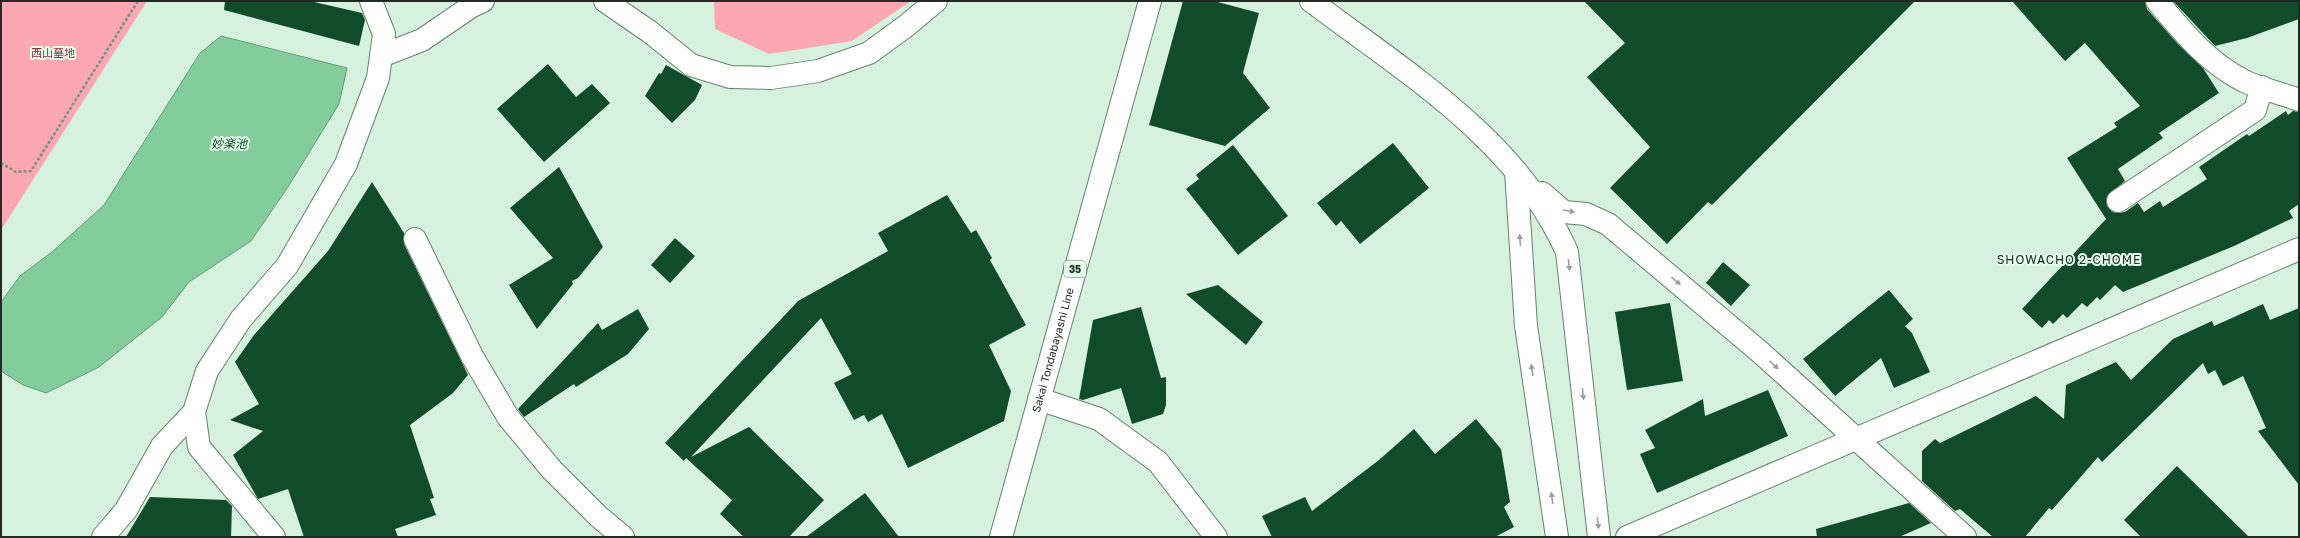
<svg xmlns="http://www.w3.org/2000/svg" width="2300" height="538" font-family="'Golos Text','Noto Sans JP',sans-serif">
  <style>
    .green { fill: #fca7b2 }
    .water { fill: #83cc9b; stroke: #669c77 }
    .building { fill: #104b2a }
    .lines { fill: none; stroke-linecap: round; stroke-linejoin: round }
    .minor-casing { stroke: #68806e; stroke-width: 24 }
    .major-casing { stroke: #68806e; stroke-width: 24 }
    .path { stroke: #7c8f82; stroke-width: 2.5; stroke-dasharray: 3 2; stroke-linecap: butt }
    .minor { stroke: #fff; stroke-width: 22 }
    .major { stroke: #fff; stroke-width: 22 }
    .oneway { fill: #9ba09c }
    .labels { text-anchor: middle; stroke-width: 4; stroke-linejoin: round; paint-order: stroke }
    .shield { fill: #e3ffeb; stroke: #5b6b60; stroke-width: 1 }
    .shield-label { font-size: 10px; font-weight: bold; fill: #212b24 }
    .park-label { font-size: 11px; fill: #912e43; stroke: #e3ffeb }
    .street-label { font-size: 11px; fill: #212b24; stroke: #e3ffeb }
    .water-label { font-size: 12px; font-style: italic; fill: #0a4424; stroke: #e3ffeb }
    .neighbourhood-label { font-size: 12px; letter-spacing: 1px; fill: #212b24; stroke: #e3ffeb }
  </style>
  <rect width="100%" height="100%" fill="#d6f2de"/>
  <g class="green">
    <path d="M1,1h146l-146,229z"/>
    <path d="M714,1h197l-59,40 -83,13 -54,-25z"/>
  </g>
  <path class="water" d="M221,36l126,32 -8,36 -51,83 -37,54 -62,41 -27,35 -63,50 -53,26 -23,-8 -22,-14v-69l19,-26 32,-24 52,-47 96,-152z"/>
  <g class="building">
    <path d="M225,1h85l52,12 3,7 -6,26 -135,-36z"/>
    <path d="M1183,1h31l45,12 -16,60 27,35 -45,38 -76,-21z"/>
    <path d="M1584,1h331l-203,204 -4,-3 -41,42 -57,-56 40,-41 -63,-70 38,-34z"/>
    <path d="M2012,1h133l2,8 30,34 26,25 16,25 -60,40 4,5 -45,31 7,12 -18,15 -1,6 6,10 6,1 7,-1 13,-9 6,9 16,-11 3,6 44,-28 -8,-12 48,-33 2,2 37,-25 2,4 5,-4 6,1v92l-10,7 4,7 -59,28 -111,46 -8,-7 -15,15 -3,-3 -10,10 -5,-4 -15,15 -4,-4 -10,10 -4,-4 -7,8 -20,-19 84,-90 -39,-61 50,-31 -3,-4 26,-17 -55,-63 -20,18z"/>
    <path d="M2173,1h126v18l-52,19 -32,8z"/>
    <path d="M548,64l28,33 16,-13 18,19 -66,59 -47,-53z"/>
    <path d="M666,65l36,20 -7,15 -23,23 -27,-27 14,-23 2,1z"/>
    <path d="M1393,143l36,45 -69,56 -19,-23 -5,5 -19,-23z"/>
    <path d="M1233,145l55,71 -50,39 -52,-66 13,-10 -3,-4z"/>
    <path d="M559,167l44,80 -25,31 -6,3 1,3 -36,45 -28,-44 44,-27 -43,-50z"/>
    <path d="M372,182l32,51v11l64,131 -15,18 -43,32 24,73 -4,1 6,16 -41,14 3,8h-94l-16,-48 -30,10 -25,-44 30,-24 -33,-11 29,-16 -24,-42 19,-27 74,-84z"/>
    <path d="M947,195l24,38 5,-3 16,28 -2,2 36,65 -37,20 22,46 -7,30 -96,47 -26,-54 -14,8 -4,-7 -10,5 -20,-37 18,-9 -31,-56 -130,139 58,-30 75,73 -35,37h-45l-24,-23 12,-14 -46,-42 -2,3 -19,-18 133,-142 90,-50 -10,-18z"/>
    <path d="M675,238l20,18 -25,27 -19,-18z"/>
    <path d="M1723,262l27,23 -19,21 -25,-23z"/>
    <path d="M1218,285l45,37 -17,23 -60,-51z"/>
    <path d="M1889,290l24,29 -8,7 7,7 18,39 -36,16 -13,-30 -46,38 -32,-37z"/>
    <path d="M1670,303l13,78 -56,9 -12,-78z"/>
    <path d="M2263,304l7,16 29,-12v177l-41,-54 8,-3 -23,-52 -20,10 -8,-16 -7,4 -5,-11 -101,99 -4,-5 -46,53 -3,-2 -24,29h-32l-33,-28 -5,2 -33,-30v-30l13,-12 5,4 96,-47 28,23 2,-34 50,-23 15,18 42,-41 39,-18 2,5z"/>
    <path d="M1141,307l20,71 5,-1v28l-3,9 -31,10 -11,-36 -38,12 -4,-1 14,-79z"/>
    <path d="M638,309l11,20 -21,25 -52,33 -2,-3 -50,33 -6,-8 80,-86 4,7z"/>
    <path d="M1768,390l20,46 -131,57 -17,-39 15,-6 -10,-18 58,-31 2,17z"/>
    <path d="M1476,419l25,30 9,53 -6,5 10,20 -19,10h-223l-10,-21 43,-19 7,14 67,-51 35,-31 21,25z"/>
    <path d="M2177,466l72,71h-108l-17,-17z"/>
    <path d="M865,493l34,44h-93z"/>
    <path d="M150,497l76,3 6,6 -1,31h-105z"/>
    <path d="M1909,503l22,20 -32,14h-82l-1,-8z"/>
  </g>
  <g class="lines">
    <g class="minor-casing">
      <g id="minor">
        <path d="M605,1l45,31 41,33 39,12 41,1 47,-7 51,-18 37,-27 30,-25"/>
        <path d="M1311,1c94,71 207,139 256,251l32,285"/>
        <path d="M2157,1c26,31 50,61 87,80 17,8 37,12 55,19"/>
        <path d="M381,56l41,-16 50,-34 11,-5"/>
        <path d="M1516,171l10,155 31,211"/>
        <path d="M1542,193l22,19 22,2 22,10 152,128 205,185"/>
        <path d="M2118,201l137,-91 7,-23"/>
        <path d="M415,239l57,117 36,61 44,53 46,46 25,21"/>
        <path d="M1039,399l60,20 59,43 58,75"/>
        <path d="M194,412l5,35 75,90"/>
        <path d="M103,537l23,-27 36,-64 32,-34 13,-41 34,-52 46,-53 59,-102 32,-86 6,-44 -13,-33"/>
        <path d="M1627,537l672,-288"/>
      </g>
    </g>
    <g class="major-casing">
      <g id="major">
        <path id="s1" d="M1001,537l149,-536"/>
      </g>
    </g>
    <path class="path" d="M1,163l15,9 15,-1 107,-170"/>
    <use href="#minor" class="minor"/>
    <use href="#major" class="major"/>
  </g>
  <defs><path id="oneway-solid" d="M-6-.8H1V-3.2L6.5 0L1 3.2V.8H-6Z"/></defs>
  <g class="oneway">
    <use href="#oneway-solid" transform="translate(1569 211) rotate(12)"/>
    <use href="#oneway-solid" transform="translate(1520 240) rotate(-94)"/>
    <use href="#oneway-solid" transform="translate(1569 265) rotate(84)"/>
    <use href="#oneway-solid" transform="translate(1676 281) rotate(40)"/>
    <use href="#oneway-solid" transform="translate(1774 365) rotate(43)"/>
    <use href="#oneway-solid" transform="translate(1532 370) rotate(-99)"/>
    <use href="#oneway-solid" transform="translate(1583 394) rotate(84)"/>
    <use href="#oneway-solid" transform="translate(1552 498) rotate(-98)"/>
    <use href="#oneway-solid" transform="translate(1598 523) rotate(84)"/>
  </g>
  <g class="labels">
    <rect class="shield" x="1064" y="261" width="22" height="16" rx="3"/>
    <g class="shield-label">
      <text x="1075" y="273">35</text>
    </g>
    <g class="park-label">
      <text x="53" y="57">西山墓地</text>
    </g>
    <g class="street-label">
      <text dy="4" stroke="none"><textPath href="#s1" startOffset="194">Sakai Tondabayashi Line</textPath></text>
    </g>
    <g class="water-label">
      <text x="229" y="148">妙楽池</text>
    </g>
    <g class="neighbourhood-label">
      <text x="2069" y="264">SHOWACHO 2-CHOME</text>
    </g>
  </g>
  <rect width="2300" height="538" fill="none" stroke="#212b24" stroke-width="4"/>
</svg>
